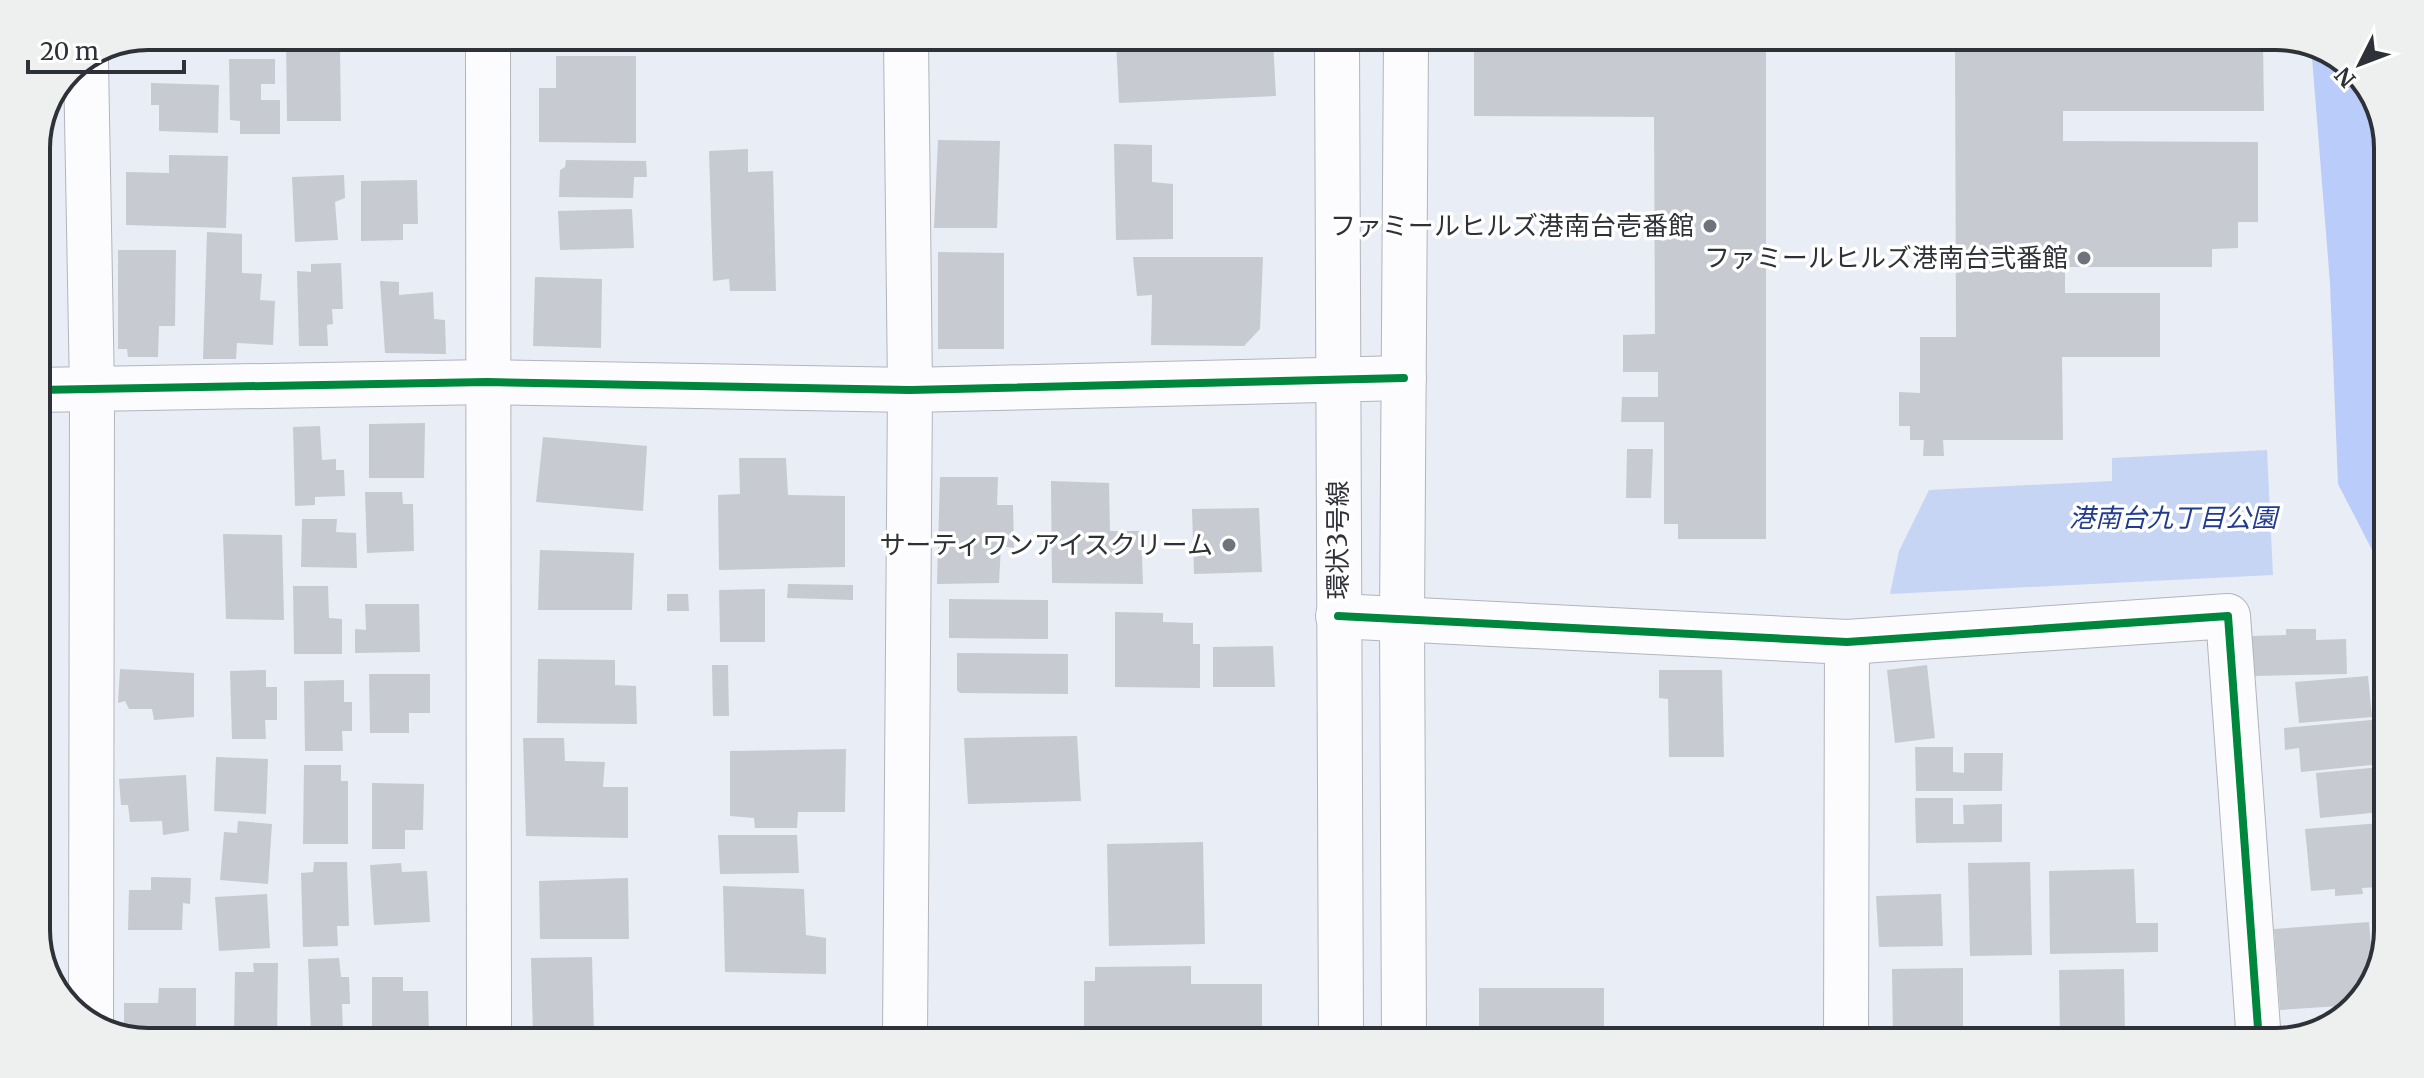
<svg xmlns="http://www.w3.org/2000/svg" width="2424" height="1078" font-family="Merriweather,'Noto Sans JP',serif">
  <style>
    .green { fill: #c7d5f5 }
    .forest { fill: #b9ccfa }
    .building { fill: #c7cad1 }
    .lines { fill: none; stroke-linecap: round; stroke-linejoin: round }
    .minor-casing { stroke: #b2b5bc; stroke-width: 46 }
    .minor { stroke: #fcfcfe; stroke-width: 44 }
    .cycleway-casing { stroke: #fff; stroke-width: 13 }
    .cycleway { stroke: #00873e; stroke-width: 8 }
    .poi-dot { fill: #6f737a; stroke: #fff; stroke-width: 3 }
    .labels { text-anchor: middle; stroke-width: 7; stroke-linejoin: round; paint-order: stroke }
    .poi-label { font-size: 26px; fill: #2e3137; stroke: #fff; text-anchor: end }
    .park-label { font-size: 26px; font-style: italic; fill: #213b92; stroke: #fff }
    .street-label { font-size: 26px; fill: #2e3137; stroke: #fff }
    .rim { fill: none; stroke: #2e3137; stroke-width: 4 }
  </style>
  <rect width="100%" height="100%" fill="#e9edf6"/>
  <g class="green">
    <path d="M2267,450l6,125 -383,19 9,-43 30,-61 183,-9v-23z"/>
    <path d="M36,492l9,469 -9,-23z"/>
  </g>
  <path class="forest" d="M2311,45h8l50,40 19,56 -5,430 -45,-87 -8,-201z"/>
  <g class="building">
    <path d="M168,36h55v15l-55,-1z"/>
    <path d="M286,37h96v11l-42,1 1,72h-54z"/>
    <path d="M719,38l55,1v3l-54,1z"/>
    <path d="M1116,40l157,1 3,55 -157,7z"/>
    <path d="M1474,41l292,1v497h-88v-15h-14v-102h-43l1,-25h36v-25h-35v-37l32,-1 -1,-217 -180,-1z"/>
    <path d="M1955,43l308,1 1,67h-201v30l195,1v80h-20v26l-26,1v18h-147v26h95v64h-98l1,83h-120l1,16h-21l1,-16h-14v-14h-11v-34l21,1v-56h36z"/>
    <path d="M556,56h80v87l-97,-1v-54h17z"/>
    <path d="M229,59h46v25h-14v16h19v34h-40v-13l-10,-1z"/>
    <path d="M151,83l68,2 -1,48 -59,-2v-26h-8z"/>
    <path d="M938,140l62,1 -3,87h-63z"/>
    <path d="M1114,144l38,1v37l21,2v55l-57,1z"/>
    <path d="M748,149v23l25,-1 3,120h-46l-1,-12 -16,2 -4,-130z"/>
    <path d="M169,155l59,1 -2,72 -100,-3v-53l43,1z"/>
    <path d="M566,160l80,1 1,16h-13l-1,21 -74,-1 1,-27 5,-3z"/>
    <path d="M344,175l1,23 -10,4 3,38 -43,2 -3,-65z"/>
    <path d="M417,180l1,44h-15v16l-42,1v-60z"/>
    <path d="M632,209l2,39 -74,2 -2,-39z"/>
    <path d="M42,232l7,110 -13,1v-107z"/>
    <path d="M207,232l35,2v39l20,1 -2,26 15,1 -2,44 -36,-2 -1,16h-33z"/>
    <path d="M118,250h58l-1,76h-16l-1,31h-30l-1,-8h-9z"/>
    <path d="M938,252l66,1v96h-66z"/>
    <path d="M1133,257h130l-3,72 -16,17 -93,-1 1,-50 -15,1z"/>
    <path d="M341,263l2,46h-11l1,15 -6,1 1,21h-29l-2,-75 14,1v-8z"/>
    <path d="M535,277l67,2 -1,69 -68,-2z"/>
    <path d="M380,281l19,1v13l34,-3 1,27 11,1 1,34 -61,-1z"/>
    <path d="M425,423l-1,55h-55v-54z"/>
    <path d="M320,426l2,34 14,-1v11h8l1,26 -30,1v8l-20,1 -2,-79z"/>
    <path d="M543,437l104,9 -4,65 -107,-9z"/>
    <path d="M1627,449h26l-2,49h-25z"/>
    <path d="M739,458h47l2,37 57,1v71l-126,3 -1,-75 22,-1z"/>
    <path d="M940,477h58l-1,28h16l1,43 -13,-2 -2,37 -62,1z"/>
    <path d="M1051,481l58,2 1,48h31l2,53 -91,-1z"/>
    <path d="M365,492h37l1,12h10l1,47 -47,2z"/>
    <path d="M1259,508l3,64 -68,2 -2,-65z"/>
    <path d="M302,519h35l-1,13 20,1 1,35 -56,-1z"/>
    <path d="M223,534l59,1 2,85 -58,-1z"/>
    <path d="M540,550l94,3 -2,57h-94z"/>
    <path d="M788,584l65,1v15l-66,-2z"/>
    <path d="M293,586h35l1,32 13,1v35h-48z"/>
    <path d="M765,589v53h-45l-1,-52z"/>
    <path d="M667,594h21l1,17h-22z"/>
    <path d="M949,599l99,1v39l-99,-1z"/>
    <path d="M365,604h54l1,48 -65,1v-24l11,1z"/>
    <path d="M1115,612l48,1v9l30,1v21h7v44l-85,-1z"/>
    <path d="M2286,629h30v11l30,-1 1,35 -94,2 -1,-40 34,-1z"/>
    <path d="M1273,646l2,41h-62v-40z"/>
    <path d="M957,653l111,1v40l-108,-1 -3,-3z"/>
    <path d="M538,659l77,1v25l21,1 1,38 -100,-1z"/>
    <path d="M712,665h16l1,51h-16z"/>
    <path d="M1927,665l8,73 -40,5 -8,-73z"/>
    <path d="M120,669l74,4v44l-40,3 -2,-11h-23l-4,-8 -7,2z"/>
    <path d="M266,670v17h11v33h-12l1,19h-34l-2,-68z"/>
    <path d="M1659,670h63l2,87h-55l-1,-58 -9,-1z"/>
    <path d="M369,674h61v39h-21v20h-39z"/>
    <path d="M2368,676l4,41 -73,6 -4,-41z"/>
    <path d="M344,680v22h8v29h-10l1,20h-38l-1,-70z"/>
    <path d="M2382,719l-1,45 -80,8 -2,-24 -14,2 -1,-22z"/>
    <path d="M1077,736l4,65 -113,3 -4,-66z"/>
    <path d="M523,738h41l1,23 40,1 -2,25h25v51l-102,-2z"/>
    <path d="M1915,747h38v25l11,1v-20h39l-1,38h-86z"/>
    <path d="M846,749l-1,63h-47l-1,16h-42l-1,-10 -24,-2v-65z"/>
    <path d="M216,757l52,2 -2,55 -52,-3z"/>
    <path d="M304,765h37v16h7v63h-45z"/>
    <path d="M2381,767v45l-61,6 -4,-45z"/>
    <path d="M186,775l3,56 -26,4 -1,-14 -32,1 -2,-17h-7l-2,-26z"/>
    <path d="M372,783l52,1 -1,46h-18v19h-33z"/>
    <path d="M1915,798h38v26h11l-1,-19 39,-1v38l-86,1z"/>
    <path d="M238,821l34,3 -4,60 -48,-4 4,-48 13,1z"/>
    <path d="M2381,823l-1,64 -18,1 1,6 -28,2v-7l-24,2 -6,-62z"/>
    <path d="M718,835h79l2,38 -79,1z"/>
    <path d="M1203,842l2,102 -96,2 -2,-102z"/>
    <path d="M314,862h33l2,64h-12l1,20 -35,1 -2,-74 12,-1z"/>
    <path d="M2030,862l2,93 -62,1 -2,-93z"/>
    <path d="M401,863l1,9 25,-1 3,51 -56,3 -4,-60z"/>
    <path d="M2134,869l2,54h22v29l-108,2 -1,-83z"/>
    <path d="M151,877l40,1 -1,26 -7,-1 -1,27h-54l1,-40h22z"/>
    <path d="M628,878l1,61h-89l-1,-58z"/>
    <path d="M723,886l81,3 2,46 20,3v36l-101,-2z"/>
    <path d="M267,894l3,54 -51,3 -4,-54z"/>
    <path d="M1941,894l2,52 -64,1 -3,-51z"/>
    <path d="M2369,922l4,50 6,1 -25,32 -74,5 -6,-81z"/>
    <path d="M592,957l2,78h-61l-2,-77z"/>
    <path d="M339,958l2,19h8l1,27h-8l1,29 -32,1 -3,-75z"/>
    <path d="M253,963h25l-1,71h-43l1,-62h19z"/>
    <path d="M1191,966v18h71v54l-178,-1v-56h11v-14z"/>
    <path d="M1963,968v61l27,1 1,11 -98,-1 -1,-71z"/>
    <path d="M2124,969l1,68h-9l1,4h-57l-1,-71z"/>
    <path d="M372,977h31v14h25l1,44 -57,-1z"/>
    <path d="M159,988h37v46l-72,-1v-30h34z"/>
    <rect x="1479" y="988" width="125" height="51"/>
  </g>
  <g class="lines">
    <g class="minor-casing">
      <g id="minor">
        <path d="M488,37l1,998"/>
        <path d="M1337,41l4,997"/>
        <path d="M86,62l6,329 -1,632"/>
        <path d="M36,390l451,-8 423,8 494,-12"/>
        <path d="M1338,616l509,26 381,-26 31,426"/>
        <path d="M905,1037l5,-647 -4,-351"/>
        <path d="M1404,1039l-2,-420 4,-578"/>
        <path d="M1846,1040l1,-398"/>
      </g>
    </g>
    <use href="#minor" class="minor"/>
    <g class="cycleway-casing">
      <g id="cycleway">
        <path d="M36,390l451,-8 423,8 494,-12"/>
        <path d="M1338,616l509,26 381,-26 31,426"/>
      </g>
    </g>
    <use href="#cycleway" class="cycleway"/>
  </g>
  <g class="poi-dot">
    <circle cx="1710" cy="226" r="8"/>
    <circle cx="2084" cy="258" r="8"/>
    <circle cx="1229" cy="545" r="8"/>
  </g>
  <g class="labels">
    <g class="poi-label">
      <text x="1694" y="235">ファミールヒルズ港南台壱番館</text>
      <text x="2068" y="267">ファミールヒルズ港南台弐番館</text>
      <text x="1213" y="554">サーティワンアイスクリーム</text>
    </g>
    <g class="park-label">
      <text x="2173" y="527">港南台九丁目公園</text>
    </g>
    <g class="street-label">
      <text transform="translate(1338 540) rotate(-90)" y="9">環状3号線</text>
    </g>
  </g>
  <path d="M0 0H2424V1078H0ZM148 50H2276A98 98 0 0 1 2374 148V930A98 98 0 0 1 2276 1028H148A98 98 0 0 1 50 930V148A98 98 0 0 1 148 50Z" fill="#eeefef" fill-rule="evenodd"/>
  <path class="rim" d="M148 50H2276A98 98 0 0 1 2374 148V930A98 98 0 0 1 2276 1028H148A98 98 0 0 1 50 930V148A98 98 0 0 1 148 50Z"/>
  <g transform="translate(2360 64) rotate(228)" stroke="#ffffff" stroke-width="6" paint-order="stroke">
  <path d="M0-6L14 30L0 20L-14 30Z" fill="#2e3137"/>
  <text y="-12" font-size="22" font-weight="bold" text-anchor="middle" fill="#2e3137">N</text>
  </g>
  <path d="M28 60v12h156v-12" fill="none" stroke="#2e3137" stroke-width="4"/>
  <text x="40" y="60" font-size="24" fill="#2e3137" stroke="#ffffff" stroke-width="6" paint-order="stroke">20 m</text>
</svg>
